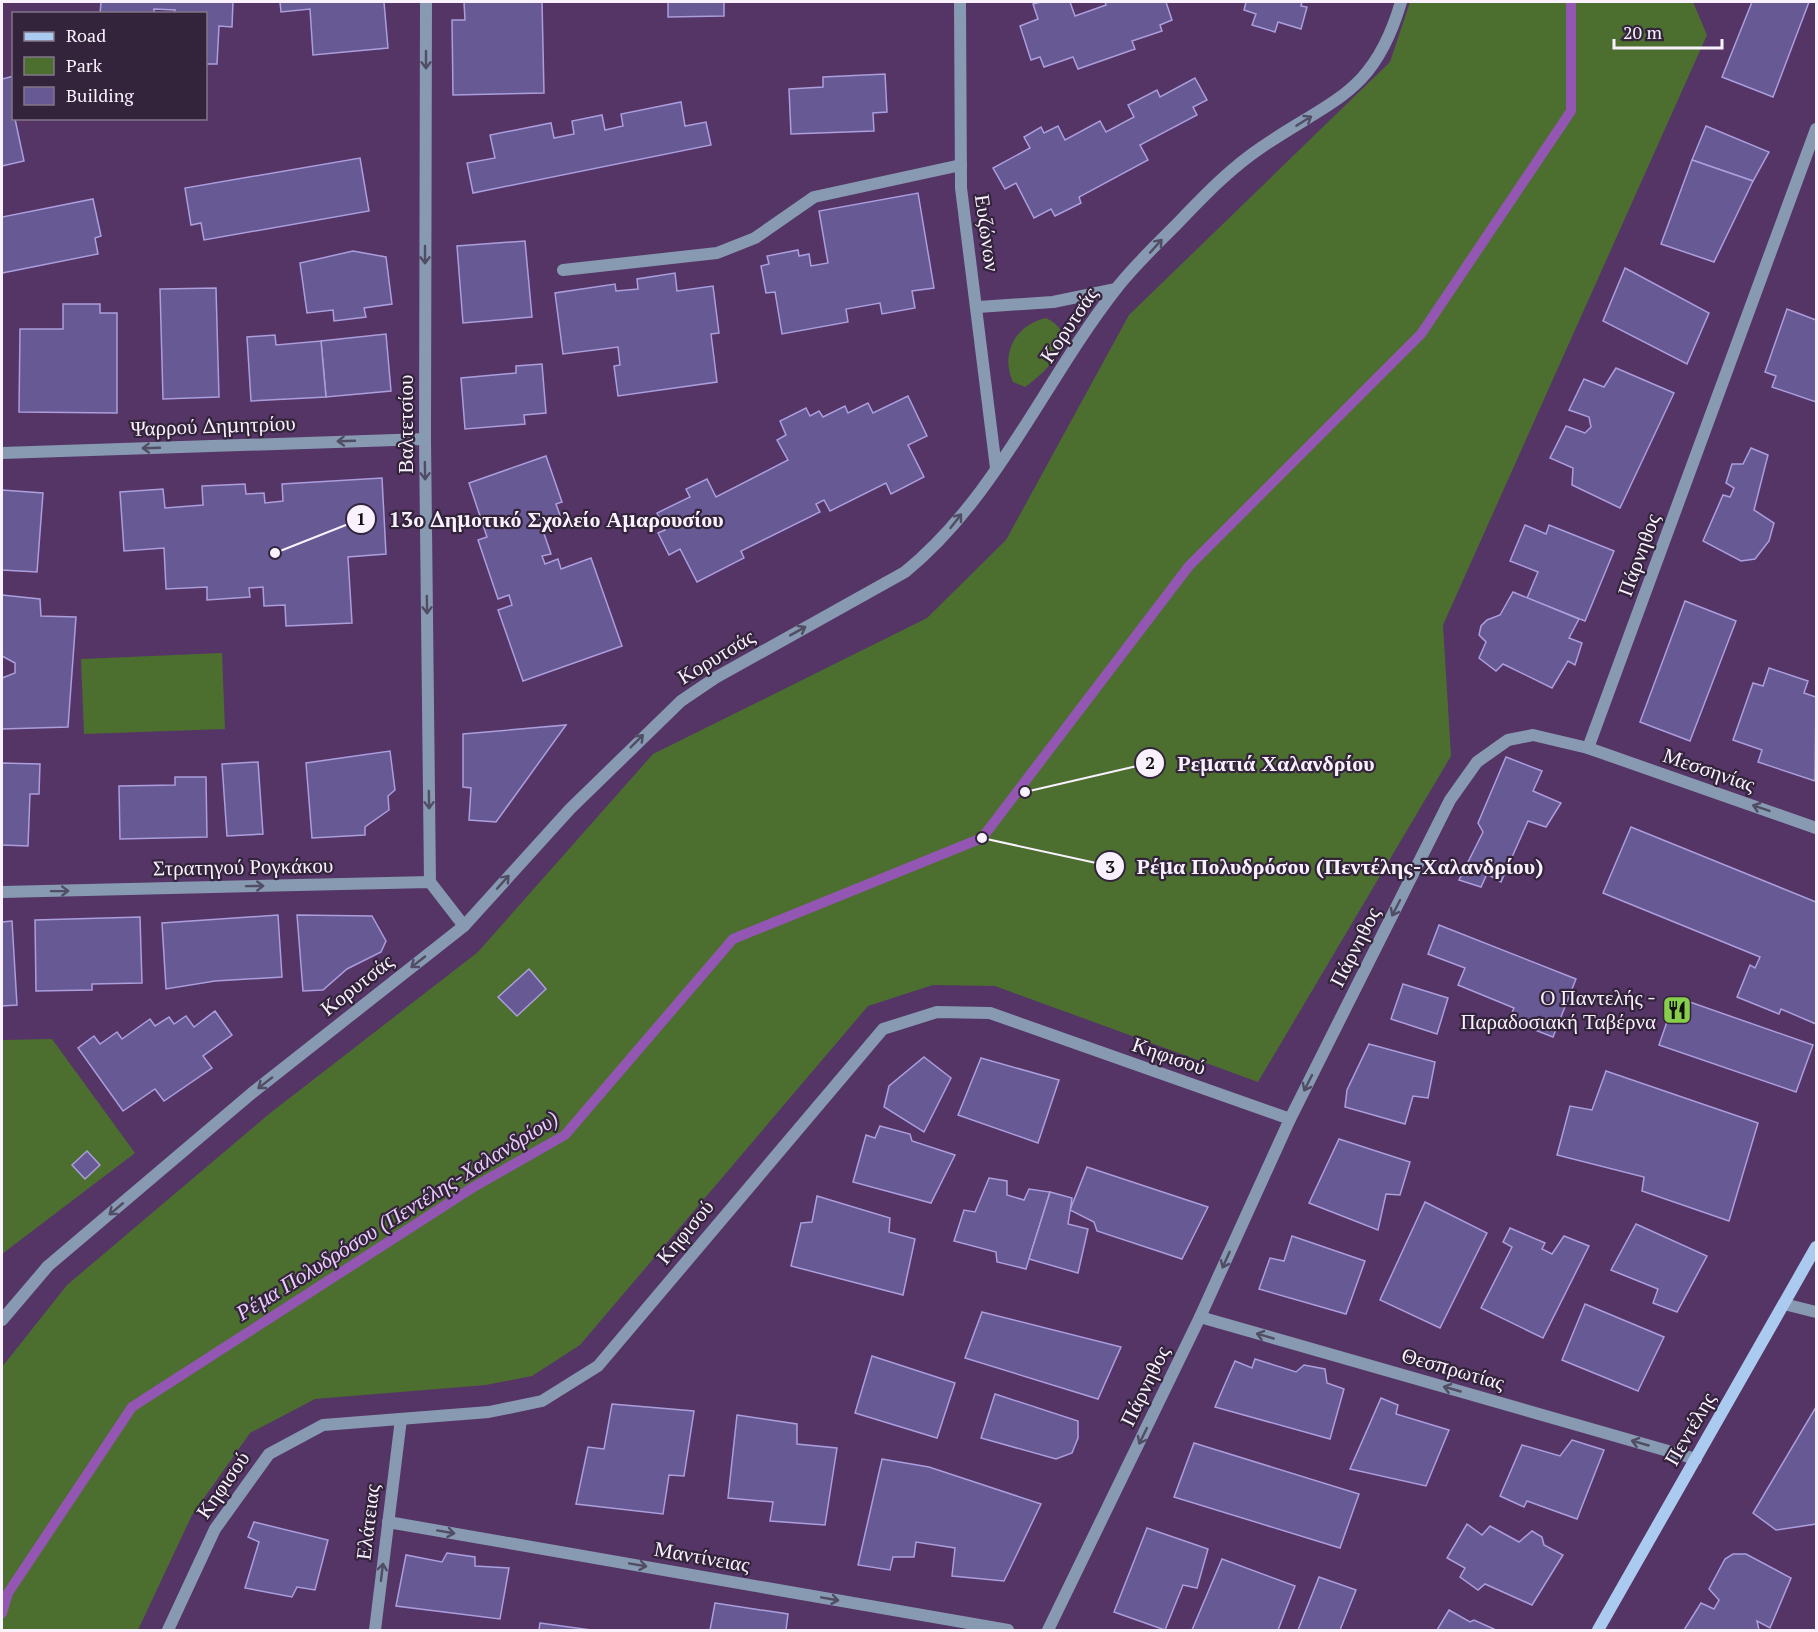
<svg xmlns="http://www.w3.org/2000/svg" width="1818" height="1632" font-family="'PT Serif',serif">
  <style>
    .green { fill: #4c6f30 }
    .lines { fill: none; stroke-linecap: round; stroke-linejoin: round }
    .stream { stroke: #9356b2; stroke-width: 10 }
    .building { fill: #675a94; stroke: #ab9edd; stroke-width: 1.5 }
    .street { stroke: #879ab1; stroke-width: 12 }
    .secondary { stroke: #abcaef; stroke-width: 12 }
    .oneway { stroke: #504d64 }
    .labels { text-anchor: middle; stroke-width: 4.5; stroke-linejoin: round; paint-order: stroke }
    .street-label { font-size: 21px; fill: #f9f2fe; stroke: #33243b }
    .poi-label { font-size: 21px; fill: #f9f2fe; stroke: #33243b; text-anchor: end }
    .water-label { font-size: 22px; font-style: italic; fill: #ebccfc; stroke: #33243b }
    .leader { fill: none; stroke: #f9f2fe; stroke-width: 2 }
    .callout-dot { fill: #f9f2fe; stroke: #33243b; stroke-width: 2 }
    .mark-label { font-size: 18px; text-anchor: middle; font-weight: bold; fill: #111 }
    .callout-label { font-size: 22px; text-anchor: middle; font-weight: bold; fill: #f9f2fe; stroke: #33243b; stroke-width: 4.5; stroke-linejoin: round; paint-order: stroke }
  </style>
  <rect width="100%" height="100%" fill="#553466"/>
  <g class="green">
    <path d="M1410,2h283l14,33 -264,590 8,131 -193,326 -263,-96 -62,-1 -65,21 -288,339 -48,31 -46,9 -171,14 -65,34 -58,82 -54,115h-136v-263l65,-82 202,-171 209,-162 175,-198 274,-136 79,-78 123,-225 261,-253z"/>
    <path d="M1046,318c38,18 1,53 -21,69l-12,-5c-13,-28 2,-57 33,-64z"/>
    <path d="M222,653l3,76 -141,5 -3,-75z"/>
    <path d="M52,1039l83,114 -133,101v-214z"/>
  </g>
  <g class="lines">
    <path class="stream" d="M2,1613l6,-20 124,-186 340,-219 93,-53 168,-196 249,-101 207,-272 232,-232 150,-223v-109"/>
  </g>
  <g class="building">
    <path d="M101,2h132l-1,25 -13,-1 -2,38h-11v-50h-32l1,-4 -21,-1v5h-54z"/>
    <path d="M280,2h104l4,46 -75,7 -3,-46 -29,3z"/>
    <path d="M464,2h78l2,91 -91,2 -1,-75h13z"/>
    <path d="M668,2h56v14l-56,1z"/>
    <path d="M1041,2h29l5,14 31,-11 -1,-3h61l6,18 -12,5 2,6 -30,10 3,8 -57,20 -5,-12 -29,10 -4,-10 -9,3 -11,-34 18,-7 -5,-15z"/>
    <path d="M1246,2h56l-1,4 6,1 -6,22 -23,-7 -3,10 -23,-7 4,-11 -12,-4z"/>
    <path d="M1752,2h57l-36,95 -51,-20z"/>
    <path d="M885,74l2,38 -14,1 1,18 -83,3 -2,-45 34,-2v-10z"/>
    <path d="M14,76v42h5l-4,1 9,42 -22,5v-87z"/>
    <path d="M1195,78l12,22 -14,7 4,8 -57,30 8,15 -69,37 2,6 -26,13 -4,-7 -17,9 -18,-35 -11,6 -12,-21 37,-20 -6,-11 17,-10 3,6 14,-7 7,14 35,-19 6,11 28,-15 -6,-12 29,-15 3,7z"/>
    <path d="M681,102l4,24 21,-4 5,23 -238,48 -6,-30 28,-5 -5,-23 61,-12 3,15 20,-4 -2,-13 30,-6 3,15 18,-4 -2,-12z"/>
    <path d="M1706,126l63,26 -16,29 -61,-21z"/>
    <path d="M360,158l9,53 -165,29 -3,-17 -10,2 -6,-37z"/>
    <path d="M1692,160l61,21 -39,81 -53,-18z"/>
    <path d="M918,193l16,95 -22,3 3,17 -33,6 -2,-11 -34,6 2,13 -66,12 -7,-42 -9,1 -5,-27 8,-2 -2,-8 31,-6 1,6 10,-2 2,12 17,-3 -9,-52z"/>
    <path d="M93,199l8,37 -6,2 3,16 -96,19v-56z"/>
    <path d="M525,241l7,76 -69,6 -6,-77z"/>
    <path d="M353,251l33,6 6,47 -28,4 2,9 -32,4 -1,-11 -26,3 -7,-50z"/>
    <path d="M1625,268l84,45 -22,51 -84,-43z"/>
    <path d="M675,273l2,18 36,-5 6,47 -8,1 6,48 -99,14 -4,-30 6,-1 -2,-18 -55,7 -8,-61 60,-9 1,7 22,-2 -1,-10z"/>
    <path d="M216,288l3,109 -56,2 -3,-110z"/>
    <path d="M63,304h37v9h17v100l-98,-1 1,-83h43z"/>
    <path d="M1787,309l29,11v82l-44,-15 4,-11 -11,-4z"/>
    <path d="M386,334l5,57 -65,6 -5,-56z"/>
    <path d="M275,335l1,10 45,-4 5,56 -75,4 -4,-64z"/>
    <path d="M542,364l4,49 -22,2 1,9 -60,5 -4,-51 55,-5v-7z"/>
    <path d="M1616,368l58,25 -54,115 -48,-23 1,-17 -23,-10 16,-32 19,7 6,-6 -2,-10 -20,-7 15,-31 20,8z"/>
    <path d="M908,396l19,40 -19,9 16,32 -33,17 -5,-11 -56,28 -6,-11 -8,4 4,8 -79,39 3,7 -47,24 -17,-33 -11,6 -11,-22 7,-3 -8,-17 33,-16 -4,-8 21,-10 9,18 72,-37 -11,-20 9,-5 -6,-14 26,-13 4,8 9,-5 4,6 22,-11 3,7 20,-10 5,10z"/>
    <path d="M1751,448l17,7 -14,55 20,13 -5,18 -14,18 -14,2 -38,-20 20,-46 7,2 4,-9 -8,-5 6,-19h11z"/>
    <path d="M546,456l16,46 -6,2 5,14 -20,7 10,29 -9,2 3,8 13,-5 3,10 30,-11 31,88 -99,35 -25,-71 14,-5 -3,-10 -11,4 -20,-59 9,-3 -18,-54z"/>
    <path d="M382,478l4,76 -38,3 4,66 -66,3 -1,-21 -21,1 -1,-19 -14,1 1,9 -43,3v-13l-41,2 -2,-41 -40,3 -4,-59 43,-3 2,19 38,-3 -1,-19 43,-2 1,10 18,-1 1,10 18,-2 -1,-17z"/>
    <path d="M2,490l41,3 -6,79 -35,-2z"/>
    <path d="M1525,525l21,9 3,-9 65,26 -29,70 -58,-23 11,-26 -28,-11z"/>
    <path d="M1513,592l66,27 -10,19 13,5 -7,22 -7,-4 -16,27 -49,-24 -7,7 -17,-13 7,-16 -7,-7 2,-9 6,-6 13,-5z"/>
    <path d="M2,595l38,4 1,17 35,1 -8,110 -66,2v-51l13,-5v-10l-13,-7z"/>
    <path d="M1685,601l51,20 -46,120 -50,-19z"/>
    <path d="M1769,668l39,13 -4,12 12,4 -1,84 -57,-19 4,-12 -29,-10 20,-57 10,3z"/>
    <path d="M566,725l-70,97 -27,-2 2,-32 -8,-1v-53z"/>
    <path d="M390,751l5,39 -7,6 1,14 -24,17v8l-53,3 -6,-75z"/>
    <path d="M1506,757l36,14 -9,20 28,12 -15,24 -18,-6 -27,61 -14,-8 -6,13 -22,-7 24,-48 -5,-9z"/>
    <path d="M258,762l5,72 -36,2 -5,-72z"/>
    <path d="M2,763l38,1 -1,30h-9l-2,52 -26,-1z"/>
    <path d="M175,777h31l1,60 -87,2 -1,-53 56,-1z"/>
    <path d="M1631,827l185,75v122l-35,-15 -2,5 -42,-17 13,-32 5,3 5,-11 -157,-64z"/>
    <path d="M278,915l4,62 -67,4 -49,8 -4,-66z"/>
    <path d="M297,915l75,1 14,25 -5,11 -34,17 -24,21 -20,1z"/>
    <path d="M140,917l2,66 -50,1v6l-56,1 -1,-71z"/>
    <path d="M12,921l5,84 -15,1v-84z"/>
    <path d="M1439,925l137,54 -23,58 -44,-17 5,-12 -56,-23 7,-17 -37,-14z"/>
    <path d="M529,969l17,20 -29,27 -19,-19z"/>
    <path d="M1403,984l45,14 -11,36 -46,-15z"/>
    <path d="M1684,1000l129,45 -17,47 -137,-47 11,-32 8,3z"/>
    <path d="M215,1011l17,24 -29,21 9,12 -48,33 -9,-12 -32,22 -45,-63 16,-12 6,8 17,-12 5,7 28,-20 5,7 14,-9 5,7 12,-8 8,11z"/>
    <path d="M1369,1044l66,18 -7,36 -15,-2 -8,28 -60,-17 2,-17z"/>
    <path d="M924,1057l27,21 -27,54 -40,-25 5,-21z"/>
    <path d="M981,1058l78,22 -21,63 -80,-28z"/>
    <path d="M1606,1071l152,52 -29,98 -87,-30 2,-14 -87,-22 13,-49 22,4z"/>
    <path d="M880,1126l30,8 2,7 43,14 -24,48 -78,-21 13,-47 9,3z"/>
    <path d="M1339,1139l71,23 -10,33 -14,-1 -8,36 -69,-27z"/>
    <path d="M87,1151l13,14 -15,14 -13,-14z"/>
    <path d="M1087,1167l121,40 -26,52 -85,-28 -3,-9 -24,-12z"/>
    <path d="M989,1178l18,3v14l17,5 5,-11 21,3 -24,77 -29,-7 -1,-10 -42,-11 10,-31 11,2z"/>
    <path d="M1050,1192l22,6 -4,26 20,5 -10,44 -49,-14z"/>
    <path d="M817,1196l73,22 -1,14 26,7 -12,56 -112,-29 10,-43 11,-1z"/>
    <path d="M1425,1202l62,31 -47,95 -60,-28z"/>
    <path d="M1636,1224l71,32 -30,56 -24,-9 5,-14 -47,-19z"/>
    <path d="M1510,1228l35,15 -3,6 10,5 12,-18 25,10 -46,92 -62,-30 31,-61 -9,-5z"/>
    <path d="M1292,1236l73,25 -19,53 -87,-25 11,-31 14,3z"/>
    <path d="M1585,1304l79,33 -26,54 -76,-31z"/>
    <path d="M982,1312l139,35 -23,52 -133,-41z"/>
    <path d="M872,1356l83,27 -18,55 -82,-25z"/>
    <path d="M1255,1359l41,13 8,-7 21,4 2,14 17,6 -14,50 -115,-32 20,-46 17,7z"/>
    <path d="M995,1394l83,27v17l-6,15 -16,6 -75,-21z"/>
    <path d="M1381,1398l17,7 -2,9 53,16 -23,56 -76,-17z"/>
    <path d="M612,1404l82,7 -10,65 -15,-1 -6,39 -87,-10 12,-57 16,2z"/>
    <path d="M1816,1407v117l-40,6 -23,-17z"/>
    <path d="M737,1415l60,9v20l40,4 -12,77 -55,-4 3,-19 -45,-4z"/>
    <path d="M1572,1440l32,10 -27,69 -50,-18 -3,6 -24,-11 22,-51 38,11z"/>
    <path d="M1194,1443l165,51 -19,54 -166,-51z"/>
    <path d="M882,1459l47,8 112,37 -37,77 -52,-5 3,-28 -39,-6 -2,15h-21l-3,13 -32,-5z"/>
    <path d="M254,1522l74,18 -13,50 -18,-3 -5,10 -47,-9 14,-46 -11,-5z"/>
    <path d="M1467,1524l15,11 8,-9 29,16 13,-11 10,6 2,8 19,10 -31,50 -47,-21 -7,6 -18,-13 5,-9 -18,-10z"/>
    <path d="M1147,1528l61,21 -11,39 -14,-3 -18,45 -51,-18z"/>
    <path d="M447,1553l28,4v9l34,2 -9,51 -104,-13 10,-51 36,7z"/>
    <path d="M1733,1554h13l45,24 -21,50 -13,-7 2,9h-75l17,-27 13,6 5,-9 -10,-11 16,-30z"/>
    <path d="M1222,1559l73,27 -17,44h-86z"/>
    <path d="M1319,1577l37,13 -16,40h-42z"/>
    <path d="M715,1603l73,11 -2,16h-76z"/>
    <path d="M1449,1610l21,12 4,-2 22,10h-59z"/>
    <path d="M540,1623l51,7h-52z"/>
  </g>
  <g class="lines">
    <g class="street">
      <path d="M426,2l-1,437 5,443"/>
      <path d="M960,2l1,186 35,280"/>
      <path d="M563,270l154,-17 38,-15 59,-41 147,-32"/>
      <path d="M978,307l75,-5 63,-13"/>
      <path d="M2,453l423,-14"/>
      <path d="M1588,748l228,-619"/>
      <path d="M2,892l428,-10 34,44"/>
      <path d="M1784,1304l32,8"/>
      <path d="M1200,1317l496,142"/>
      <path d="M2,1320l46,-54 204,-173 212,-167 106,-117 111,-108 34,-23 190,-106c92,-75 139,-191 211,-283 17,-22 39,-43 59,-63 27,-28 54,-57 87,-79 72,-49 112,-53 139,-145"/>
      <path d="M388,1522l620,108"/>
      <path d="M168,1630l47,-101 54,-75 54,-29 166,-13 53,-11 56,-35 285,-337 54,-17 53,1 300,106"/>
      <path d="M375,1630l26,-211"/>
      <path d="M1048,1630l152,-313 90,-198 160,-319 27,-38 31,-22 25,-5 55,13 228,80"/>
    </g>
    <path class="secondary" d="M1598,1630l218,-383"/>
  </g>
  <defs><path id="oneway-shaft" d="M-6 0H5M1.5-3L5.5 0L1.5 3" fill="none" stroke-width="1.6" stroke-linecap="round" stroke-linejoin="round" transform="scale(1.5)"/></defs>
  <g class="oneway">
    <use href="#oneway-shaft" transform="translate(426 60) rotate(90)"/>
    <use href="#oneway-shaft" transform="translate(1304 121) rotate(-32)"/>
    <use href="#oneway-shaft" transform="translate(1156 246) rotate(-48)"/>
    <use href="#oneway-shaft" transform="translate(425 255) rotate(90)"/>
    <use href="#oneway-shaft" transform="translate(346 441) rotate(178)"/>
    <use href="#oneway-shaft" transform="translate(151 448) rotate(178)"/>
    <use href="#oneway-shaft" transform="translate(425 471) rotate(89)"/>
    <use href="#oneway-shaft" transform="translate(956 521) rotate(-52)"/>
    <use href="#oneway-shaft" transform="translate(427 605) rotate(89)"/>
    <use href="#oneway-shaft" transform="translate(798 631) rotate(-29)"/>
    <use href="#oneway-shaft" transform="translate(637 741) rotate(-45)"/>
    <use href="#oneway-shaft" transform="translate(429 800) rotate(89)"/>
    <use href="#oneway-shaft" transform="translate(1761 808) rotate(-161)"/>
    <use href="#oneway-shaft" transform="translate(503 882) rotate(-48)"/>
    <use href="#oneway-shaft" transform="translate(255 886) rotate(-1)"/>
    <use href="#oneway-shaft" transform="translate(60 891) rotate(-1)"/>
    <use href="#oneway-shaft" transform="translate(1396 908) rotate(117)"/>
    <use href="#oneway-shaft" transform="translate(418 962) rotate(142)"/>
    <use href="#oneway-shaft" transform="translate(265 1083) rotate(142)"/>
    <use href="#oneway-shaft" transform="translate(1308 1083) rotate(117)"/>
    <use href="#oneway-shaft" transform="translate(116 1209) rotate(140)"/>
    <use href="#oneway-shaft" transform="translate(1226 1260) rotate(114)"/>
    <use href="#oneway-shaft" transform="translate(1265 1336) rotate(-164)"/>
    <use href="#oneway-shaft" transform="translate(1452 1389) rotate(-164)"/>
    <use href="#oneway-shaft" transform="translate(1143 1436) rotate(116)"/>
    <use href="#oneway-shaft" transform="translate(1640 1443) rotate(-164)"/>
    <use href="#oneway-shaft" transform="translate(446 1532) rotate(10)"/>
    <use href="#oneway-shaft" transform="translate(638 1565) rotate(10)"/>
    <use href="#oneway-shaft" transform="translate(382 1572) rotate(-83)"/>
    <use href="#oneway-shaft" transform="translate(830 1599) rotate(10)"/>
  </g>
  <defs>
    <g id="restaurant-square" transform="scale(1.5)"><rect x="-9" y="-9" width="18" height="18" rx="4" fill="#87cf4a" stroke="#33243b"/><path d="M-5-6h1v4h1v-4h1v4h1v-4h1v5L-1.5 .5V6h-2V.5L-5-1ZM5-6V6H3V1.5H1.5Q1.5-4 5-6Z" fill="#111"/></g>
  </defs>
  <g fill-rule="evenodd">
    <use href="#restaurant-square" x="1677" y="1010"/>
  </g>
  <g class="labels">
    <g class="street-label">
      <text transform="translate(987 233) rotate(82)" y="7">Ευζώνων</text>
      <text transform="translate(1069 325) rotate(-56)" y="7">Κορυτσάς</text>
      <text transform="translate(406 424) rotate(-90)" y="7">Βαλτετσίου</text>
      <text transform="translate(213 426) rotate(-2)" y="7">Ψαρρού Δημητρίου</text>
      <text transform="translate(1639 555) rotate(-70)" y="7">Πάρνηθος</text>
      <text transform="translate(716 657) rotate(-31)" y="7">Κορυτσάς</text>
      <text transform="translate(1709 770) rotate(19)" y="7">Μεσσηνίας</text>
      <text transform="translate(243 867) rotate(-1)" y="7">Στρατηγού Ρογκάκου</text>
      <text transform="translate(1355 947) rotate(-63)" y="7">Πάρνηθος</text>
      <text transform="translate(357 985) rotate(-38)" y="7">Κορυτσάς</text>
      <text transform="translate(1169 1056) rotate(19)" y="7">Κηφισού</text>
      <text transform="translate(685 1232) rotate(-50)" y="7">Κηφισού</text>
      <text transform="translate(1453 1369) rotate(16)" y="7">Θεσπρωτίας</text>
      <text transform="translate(1145 1386) rotate(-64)" y="7">Πάρνηθος</text>
      <text transform="translate(1690 1429) rotate(-60)" y="7">Πεντέλης</text>
      <text transform="translate(223 1485) rotate(-55)" y="7">Κηφισού</text>
      <text transform="translate(368 1522) rotate(-83)" y="7">Ελάτειας</text>
      <text transform="translate(702 1557) rotate(10)" y="7">Μαντίνειας</text>
    </g>
    <g class="poi-label">
      <text x="1656" y="1005">Ο Παντελής -<tspan x="1656" dy="24">Παραδοσιακή Ταβέρνα</tspan></text>
    </g>
    <g class="water-label">
      <text transform="translate(397 1215) rotate(-32)" y="8">Ρέμα Πολυδρόσου (Πεντέλης-Χαλανδρίου)</text>
    </g>
  </g>
  <path class="leader" d="M275 553L361 519M1025 792L1150 763M982 838L1110 866"/>
  <g class="callout-dot">
    <circle cx="275" cy="553" r="6"/>
    <circle cx="1025" cy="792" r="6"/>
    <circle cx="982" cy="838" r="6"/>
    <circle cx="361" cy="519" r="15"/>
    <circle cx="1150" cy="763" r="15"/>
    <circle cx="1110" cy="866" r="15"/>
  </g>
  <g class="mark-label">
    <text x="361" y="525">1</text>
    <text x="1150" y="769">2</text>
    <text x="1110" y="873">3</text>
  </g>
  <g class="callout-label">
    <text x="556" y="527">13ο Δημοτικό Σχολείο Αμαρουσίου</text>
    <text x="1276" y="771">Ρεματιά Χαλανδρίου</text>
    <text x="1340" y="874">Ρέμα Πολυδρόσου (Πεντέλης-Χαλανδρίου)</text>
  </g>
  <rect width="1818" height="1632" fill="none" stroke="#f9f2fe" stroke-width="6"/>
  <rect x="12" y="12" width="195" height="108" fill="#33243b" stroke="#827689" stroke-width="1.5"/>
  <rect x="24" y="32" width="30" height="9" fill="#abcaef" stroke="#827689" stroke-width="1.5"/>
  <text x="66" y="42" font-size="18" fill="#f9f2fe">Road</text>
  <rect x="24" y="57" width="30" height="18" fill="#4c6f30" stroke="#827689" stroke-width="1.5"/>
  <text x="66" y="72" font-size="18" fill="#f9f2fe">Park</text>
  <rect x="24" y="87" width="30" height="18" fill="#675a94" stroke="#827689" stroke-width="1.5"/>
  <text x="66" y="102" font-size="18" fill="#f9f2fe">Building</text>
  <path d="M1614 39v9h108v-9" fill="none" stroke="#f9f2fe" stroke-width="3"/>
  <text x="1623" y="39" font-size="18" fill="#f9f2fe" stroke="#33243b" stroke-width="4.5" paint-order="stroke">20 m</text>
</svg>
